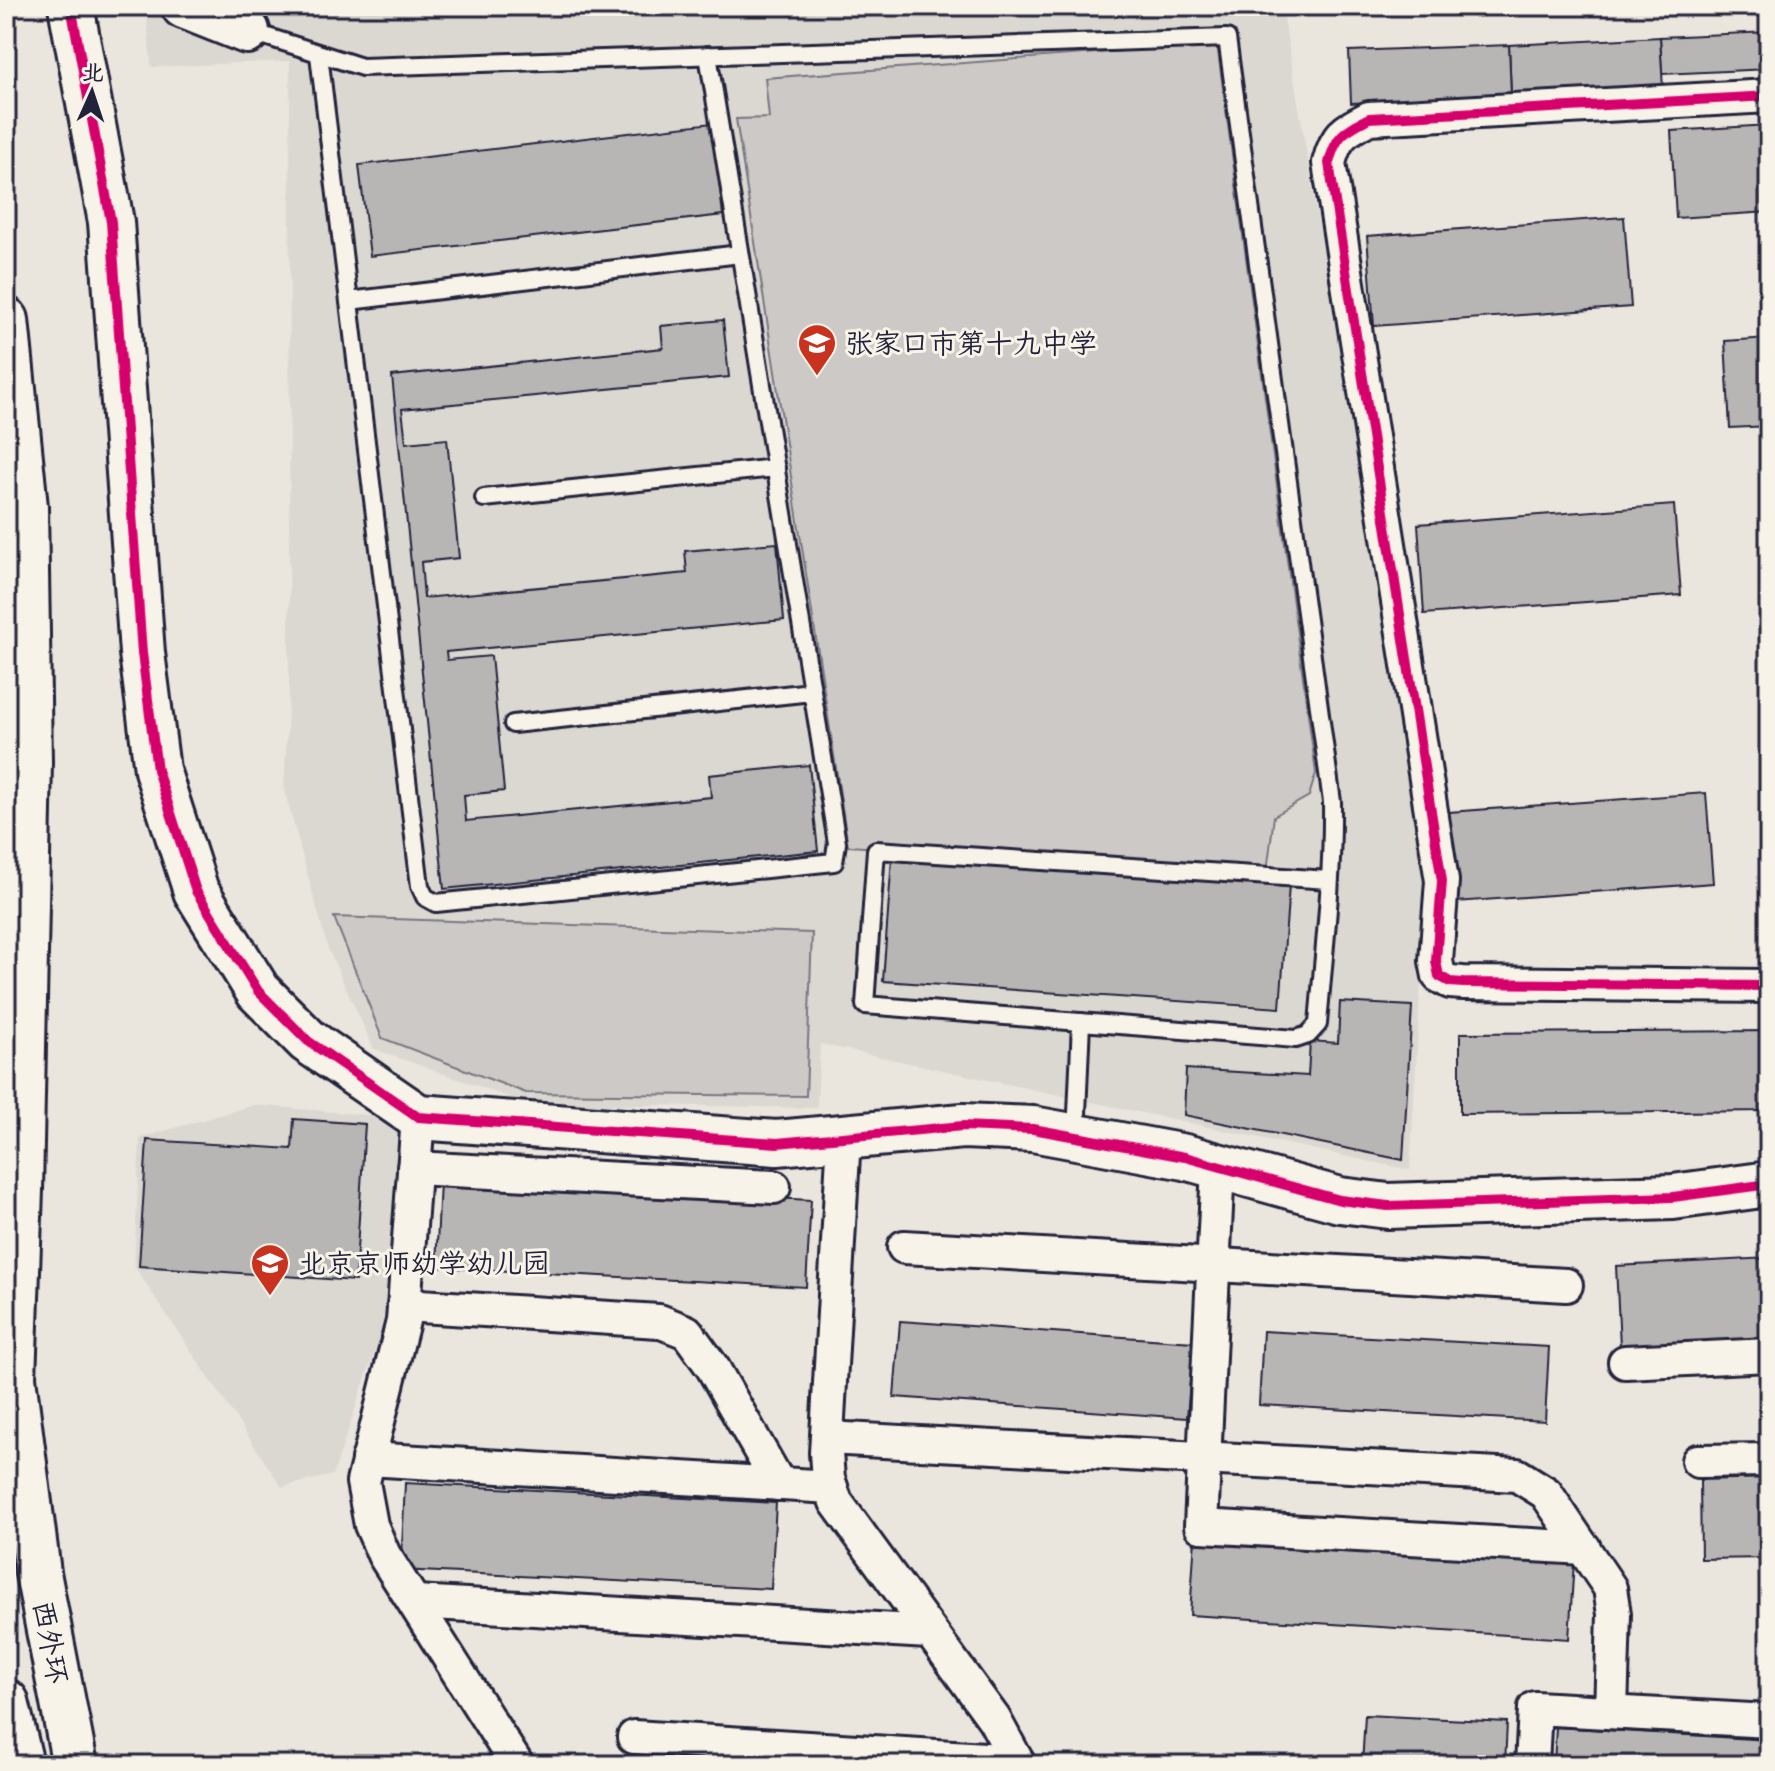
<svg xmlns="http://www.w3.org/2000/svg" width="1775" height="1771" font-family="'Indie Flower','LXGW WenKai TC',sans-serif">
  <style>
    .built { fill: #dbd8d2 }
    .green { fill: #cdc9c6; stroke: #787680; stroke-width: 2 }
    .building { fill: #b8b6b5; stroke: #22223b; stroke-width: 2 }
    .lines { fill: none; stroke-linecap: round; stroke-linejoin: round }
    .lane-casing { stroke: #22223b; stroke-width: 22 }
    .street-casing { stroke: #22223b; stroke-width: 38 }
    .secondary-casing { stroke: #22223b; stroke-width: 50 }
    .highway-casing { stroke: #22223b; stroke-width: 50 }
    .lane { stroke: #f7f3e8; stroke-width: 16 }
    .street { stroke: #f7f3e8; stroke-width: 32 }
    .secondary { stroke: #f7f3e8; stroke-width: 44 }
    .highway { stroke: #f7f3e8; stroke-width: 44 }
    .cycleway-casing { stroke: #f7f3e8; stroke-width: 15 }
    .cycleway { stroke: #d6006c; stroke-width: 10 }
    .labels { text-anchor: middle; stroke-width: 6; stroke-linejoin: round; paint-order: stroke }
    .poi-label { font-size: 28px; fill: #22223b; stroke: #f7f3e8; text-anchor: start }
    .street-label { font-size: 28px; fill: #22223b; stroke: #f7f3e8 }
  </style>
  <rect width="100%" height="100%" fill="#eae6de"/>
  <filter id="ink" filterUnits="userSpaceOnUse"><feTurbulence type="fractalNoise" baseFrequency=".0125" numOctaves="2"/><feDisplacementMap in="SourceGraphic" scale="16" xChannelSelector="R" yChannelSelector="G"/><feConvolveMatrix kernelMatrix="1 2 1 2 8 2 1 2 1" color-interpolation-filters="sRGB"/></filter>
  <g filter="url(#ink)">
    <g class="built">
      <path d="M146,6h1136l145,868 -17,296 -590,-126 -3,64 -292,-5 -151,-54 -46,-100 -44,-160 5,-102 1,-626 -139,6z"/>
      <path d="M254,1105l149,13 -21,211 -49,146 -51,12 -148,-221 6,-128z"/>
    </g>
    <g class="green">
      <path d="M1217,44l99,729 -7,23 -35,20 -7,56 -419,-26 -112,-727 33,-1 -4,-40z"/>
      <path d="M334,917l478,16 -6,163 -280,-3 -144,-55z"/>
    </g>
    <g class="building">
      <path d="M1769,32v37l-107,5 -2,-37z"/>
      <path d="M1660,37l3,52 -152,7 -2,-51z"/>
      <path d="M1509,45l2,51 -160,7 -2,-52z"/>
      <path d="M712,123l11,92 -353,41 -11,-91z"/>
      <path d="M1769,125v87l-93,6 -5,-87z"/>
      <path d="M1624,217l7,90 -257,19 -7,-90z"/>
      <path d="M723,320l6,57 -327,32 4,34 41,-4 12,119 -38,4 3,36 263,-25 -2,-22 92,-8 7,77 -338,32 1,8 44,-4 13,135 -40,4 2,26 245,-24 -2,-22 100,-10 9,86 -374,38 -52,-513 271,-28 -2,-22z"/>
      <path d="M1769,338v88l-39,2 -5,-87z"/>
      <path d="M1674,505l7,90 -257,19 -6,-90z"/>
      <path d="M1706,793l7,90 -257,19 -7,-90z"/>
      <path d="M892,858l397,27 -9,123 -397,-27z"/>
      <path d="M1340,1002l72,4 -9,154 -219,-45 2,-46 122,7 2,-35 28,2z"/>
      <path d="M1769,1031v80l-309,3v-81z"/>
      <path d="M294,1119l71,5 -10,157 -216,-15 8,-126 145,9z"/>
      <path d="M440,1181l371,19 -5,87 -370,-20z"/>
      <path d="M1769,1258v80l-149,8 -4,-80z"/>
      <path d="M900,1321l293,21 -6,76 -293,-21z"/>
      <path d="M1263,1331l286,16 -4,74 -286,-16z"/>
      <path d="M1769,1478v80l-68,1 -1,-79z"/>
      <path d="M405,1483l371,20 -5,86 -370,-19z"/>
      <path d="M1195,1537l379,24 -5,78 -379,-24z"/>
      <path d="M1365,1715l142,7 -2,43h-143z"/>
      <path d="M1556,1727l213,13v25h-215z"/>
    </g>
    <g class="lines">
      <g class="lane-casing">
        <g id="lane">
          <path d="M249,31l113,36 865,-29 105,764c1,74 -8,149 -14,222l-10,11 -12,4 -431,-34 11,-155 453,30"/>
          <path d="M319,55l101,831 5,11 11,6 398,-41 3,-19 -129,-788"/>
          <path d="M349,301l391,-47"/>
          <path d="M484,498l292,-30"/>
          <path d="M513,724l299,-32"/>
          <path d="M1076,1136l5,-114"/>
        </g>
      </g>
      <g class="street-casing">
        <g id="street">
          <path d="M1769,96l-400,22c-25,13 -33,17 -40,45l113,718 -6,80 3,15 11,6 13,1 306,3"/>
          <path d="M418,1117l-15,204 -40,161 8,43 13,30 133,210"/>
          <path d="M844,1137l-18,316 2,26 8,23 158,217 25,46"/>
          <path d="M1218,1166l-17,360 383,22"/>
          <path d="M414,1168l360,19"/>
          <path d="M904,1247l662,38"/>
          <path d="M404,1305l255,16 28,11 26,36 66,116"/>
          <path d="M1625,1362l144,-7"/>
          <path d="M827,1438l690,37 29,18 64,95 4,26 -3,98"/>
          <path d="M368,1459l463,28"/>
          <path d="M1698,1461l71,-1"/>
          <path d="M416,1602l513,30"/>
          <path d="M634,1737l383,24"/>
          <path d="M1532,1765l3,-57 234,13"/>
        </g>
      </g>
      <g class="secondary-casing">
        <g id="secondary">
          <path d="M71,6l40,216 31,431 15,117 39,121 62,100 50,50 110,76 359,26 186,-17 70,3 152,28 155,43 48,6 285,-9 96,-13"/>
          <path d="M184,6l63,25"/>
        </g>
      </g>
      <g class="highway-casing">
        <g id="highway">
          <path d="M6,320l19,187 4,255 -9,428 -7,188 25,195 37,192"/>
          <path d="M6,1702l15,63"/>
        </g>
      </g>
      <use href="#lane" class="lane"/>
      <use href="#street" class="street"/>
      <use href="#secondary" class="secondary"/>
      <use href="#highway" class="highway"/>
      <g class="cycleway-casing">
        <g id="cycleway">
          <path d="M71,6l40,216 31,431 15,117 39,121 62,100 50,50 110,76 359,26 186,-17 70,3 152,28 155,43 48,6 285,-9 96,-13"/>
          <path d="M1769,96l-400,22c-25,13 -33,17 -40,45l113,718 -6,80 3,15 11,6 13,1 306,3"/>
        </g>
      </g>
      <use href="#cycleway" class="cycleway"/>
    </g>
  </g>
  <defs>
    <g id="school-pin" transform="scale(2)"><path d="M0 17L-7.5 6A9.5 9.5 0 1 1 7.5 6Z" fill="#c8321e" stroke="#f7f3e8"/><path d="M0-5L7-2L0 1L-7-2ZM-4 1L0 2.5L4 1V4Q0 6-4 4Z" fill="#fff"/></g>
  </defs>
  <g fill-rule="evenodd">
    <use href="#school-pin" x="817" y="343"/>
    <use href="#school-pin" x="270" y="1263"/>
  </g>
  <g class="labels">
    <g class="poi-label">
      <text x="845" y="353">张家口市第十九中学</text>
      <text x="298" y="1273">北京京师幼学幼儿园</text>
    </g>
    <g class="street-label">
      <text transform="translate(51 1642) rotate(79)" y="10">西外环</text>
    </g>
  </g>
  <rect width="1775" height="1771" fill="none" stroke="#f7f3e8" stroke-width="32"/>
  <rect x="16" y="16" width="1743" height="1739" fill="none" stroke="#22223b" stroke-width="3" filter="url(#ink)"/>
  <g transform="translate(92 92) rotate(3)" stroke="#f7f3e8" stroke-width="6" paint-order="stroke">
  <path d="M0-6L14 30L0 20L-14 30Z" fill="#22223b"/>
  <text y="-12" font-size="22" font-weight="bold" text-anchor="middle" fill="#22223b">北</text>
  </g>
</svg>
